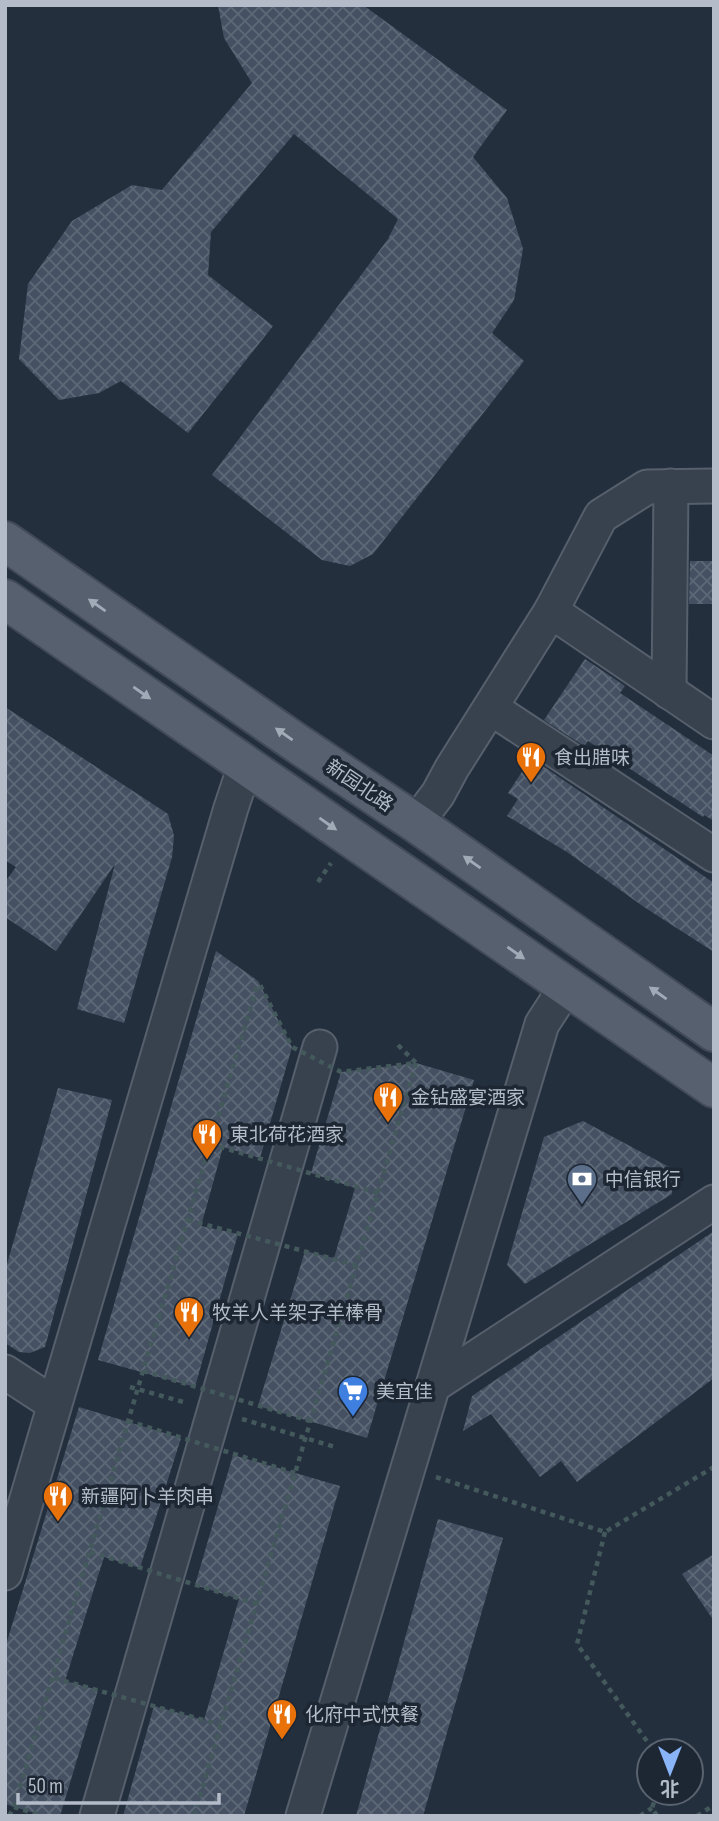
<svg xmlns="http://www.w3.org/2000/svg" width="719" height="1821" font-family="'Sofia Sans Condensed','Noto Sans SC',sans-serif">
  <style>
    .building { fill: url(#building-cross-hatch) }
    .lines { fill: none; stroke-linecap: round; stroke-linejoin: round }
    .minor-casing { stroke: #565f6c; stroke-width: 37 }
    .major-casing { stroke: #414a57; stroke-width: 42 }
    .path { stroke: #44595c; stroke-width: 4.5; stroke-dasharray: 5 5; stroke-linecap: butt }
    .minor { stroke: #38414e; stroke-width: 33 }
    .major { stroke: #56606e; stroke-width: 38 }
    .path-bridge { stroke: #44595c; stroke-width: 4.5; stroke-dasharray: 5 5; stroke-linecap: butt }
    .oneway { fill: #a1aab7 }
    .labels { text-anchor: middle; stroke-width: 7; stroke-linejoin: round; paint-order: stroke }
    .poi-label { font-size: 19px; fill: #b4bcc9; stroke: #1d2633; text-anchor: start }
    .street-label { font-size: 19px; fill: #b4bcc9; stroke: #1d2633 }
  </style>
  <defs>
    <pattern id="building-cross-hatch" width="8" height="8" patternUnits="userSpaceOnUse" patternTransform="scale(1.75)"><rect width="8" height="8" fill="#455162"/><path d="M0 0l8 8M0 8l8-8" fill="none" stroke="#5d6877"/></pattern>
  </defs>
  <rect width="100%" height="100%" fill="#242f3e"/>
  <g class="building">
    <path d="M218,5h145l144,105 -34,47 34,41 16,51 -9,51 -22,33 32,28 -151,193 -23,12 -28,-6 -110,-85 176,-236 10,-20 -104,-85 -83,98 -3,43 65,51 -85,107 -67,-52 -22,12 -40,7 -40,-41 9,-75 44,-63 60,-36 30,5 90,-107 -28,-45z"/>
    <path d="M690,561h24v43h-25z"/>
    <path d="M585,659l40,27 -5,7 94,63v65l-10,-6 -1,2 -115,-76 -4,5 -40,-26z"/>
    <path d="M5,707l163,107 6,22 -2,21 -48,166 -47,-14 38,-145 -59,87 -51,-34v-35l11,-15 -11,-7z"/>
    <path d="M531,758l183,125v69l-70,-45 -77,-55 -60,-36 11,-17 -10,-6z"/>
    <path d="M216,951l42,30 34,66 -32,111 -37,-11 -22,79 37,8 -43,153 -97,-27z"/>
    <path d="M416,1063l58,17 -107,358 -109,-32 47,-155 29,7 21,-70 -44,-15 30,-101z"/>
    <path d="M58,1088l54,12 -67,247 -15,6 -11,-1 -14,-9v-72z"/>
    <path d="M583,1121l90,48 -1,25 -147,90 -18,-19 37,-128z"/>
    <path d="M714,1231v147l-137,104 -16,-21 -21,16 -49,-63 -28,17 9,-35z"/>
    <path d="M79,1407l102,31 -41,130 -36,-11 -39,124 33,9 -38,126h-16l-39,-12v-156z"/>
    <path d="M233,1455l107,31 -96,330h-121l31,-110 50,14 35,-121 -44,-14z"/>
    <path d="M438,1519l65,19 -80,278h-67z"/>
    <path d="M714,1554v67l-32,-47z"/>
  </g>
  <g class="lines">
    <g class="minor-casing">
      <g id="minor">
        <path d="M551,611l163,111"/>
        <path d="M669,692l2,-206"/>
        <path d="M491,708l223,147"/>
        <path d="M416,823l22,-29 14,-26 99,-157 50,-95 46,-29 67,-1"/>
        <path d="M5,1372l49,32"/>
        <path d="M434,1385l280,-183"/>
        <path d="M5,1573l226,-765 14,-42"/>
        <path d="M97,1816l223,-769"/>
        <path d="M303,1816l239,-792 24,-37"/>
      </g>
    </g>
    <g class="major-casing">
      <g id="major">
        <path d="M5,541l290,201 121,81 298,209"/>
        <path d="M5,599l709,489"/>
      </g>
    </g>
    <g class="path">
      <path d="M318,882l13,-19"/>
      <path d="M398,1045l18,18"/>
      <path d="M130,1387l57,16"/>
      <path d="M242,1419l93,28"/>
      <path d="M436,1477l169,55 109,-65"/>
      <path d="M605,1532l-28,112 77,107"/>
      <path d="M657,1793l-5,15 5,8"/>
      <path d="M9,1816l5,-9 30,9"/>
      <path d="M640,1816l12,-8"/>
      <path d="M697,1816l17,-11"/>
    </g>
    <use href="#minor" class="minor"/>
    <use href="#major" class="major"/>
    <g class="path-bridge">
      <path d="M210,1144l168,49"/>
      <path d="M188,1220l168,45"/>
      <path d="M143,1371l167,50"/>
      <path d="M128,1421l167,52"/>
      <path d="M90,1552l167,52"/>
      <path d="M54,1678l167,47"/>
      <path d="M14,1807l244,-825"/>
      <path d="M194,1816l222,-753 -75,9 -49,-25 -34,-66"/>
    </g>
  </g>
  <defs><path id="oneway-solid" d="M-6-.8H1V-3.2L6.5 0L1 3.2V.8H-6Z" transform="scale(1.75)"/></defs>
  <g class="oneway">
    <use href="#oneway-solid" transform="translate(97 605) rotate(-145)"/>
    <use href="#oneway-solid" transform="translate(142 693) rotate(35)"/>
    <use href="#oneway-solid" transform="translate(284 734) rotate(-145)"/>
    <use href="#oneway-solid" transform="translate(328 824) rotate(35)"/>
    <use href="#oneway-solid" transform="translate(472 862) rotate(-145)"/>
    <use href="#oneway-solid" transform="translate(516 953) rotate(35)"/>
    <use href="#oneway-solid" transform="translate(658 993) rotate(-145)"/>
  </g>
  <defs>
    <g id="restaurant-pin" transform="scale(1.575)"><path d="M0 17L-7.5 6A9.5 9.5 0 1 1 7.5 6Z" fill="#e8710a" stroke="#1d2633"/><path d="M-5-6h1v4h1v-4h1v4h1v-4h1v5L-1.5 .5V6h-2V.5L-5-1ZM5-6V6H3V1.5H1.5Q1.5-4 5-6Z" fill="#fff"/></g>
    <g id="bank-pin" transform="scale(1.575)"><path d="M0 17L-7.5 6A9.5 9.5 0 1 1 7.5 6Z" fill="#5c6f8a" stroke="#1d2633"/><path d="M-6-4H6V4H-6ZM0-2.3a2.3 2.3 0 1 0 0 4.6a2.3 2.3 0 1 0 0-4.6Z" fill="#fff"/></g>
    <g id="supermarket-pin" transform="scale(1.575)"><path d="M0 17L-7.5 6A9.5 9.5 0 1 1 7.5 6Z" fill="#3f7fe0" stroke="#1d2633"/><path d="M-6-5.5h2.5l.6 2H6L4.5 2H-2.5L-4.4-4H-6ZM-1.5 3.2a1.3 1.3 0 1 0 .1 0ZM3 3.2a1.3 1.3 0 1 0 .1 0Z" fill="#fff"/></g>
  </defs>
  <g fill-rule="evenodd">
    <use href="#restaurant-pin" x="531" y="757"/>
    <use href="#restaurant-pin" x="388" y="1097"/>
    <use href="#restaurant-pin" x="207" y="1134"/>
    <use href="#bank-pin" x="582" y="1179"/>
    <use href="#restaurant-pin" x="189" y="1312"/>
    <use href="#supermarket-pin" x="353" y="1391"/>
    <use href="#restaurant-pin" x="58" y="1496"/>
    <use href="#restaurant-pin" x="282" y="1714"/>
  </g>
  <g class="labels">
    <g class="poi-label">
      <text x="554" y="764">食出腊味</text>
      <text x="411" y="1104">金钻盛宴酒家</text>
      <text x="230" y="1141">東北荷花酒家</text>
      <text x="605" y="1186">中信银行</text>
      <text x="212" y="1319">牧羊人羊架子羊棒骨</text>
      <text x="376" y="1398">美宜佳</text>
      <text x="81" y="1503">新疆阿卜羊肉串</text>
      <text x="305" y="1721">化府中式快餐</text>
    </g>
    <g class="street-label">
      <text transform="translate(360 785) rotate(34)" y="7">新园北路</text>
    </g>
  </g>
  <rect width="719" height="1821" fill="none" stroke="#b4bcc9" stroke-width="14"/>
  <g transform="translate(670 1772) rotate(180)"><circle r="33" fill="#1d2633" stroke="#59626f" stroke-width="2"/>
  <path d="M0-5L12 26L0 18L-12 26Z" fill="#8ab4f8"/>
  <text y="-10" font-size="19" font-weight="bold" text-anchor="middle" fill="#b4bcc9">北</text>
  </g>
  <path d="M18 1793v10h201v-10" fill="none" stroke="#b4bcc9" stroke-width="3.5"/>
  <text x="28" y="1793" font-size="21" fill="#b4bcc9" stroke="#1d2633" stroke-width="5" paint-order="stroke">50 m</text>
</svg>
